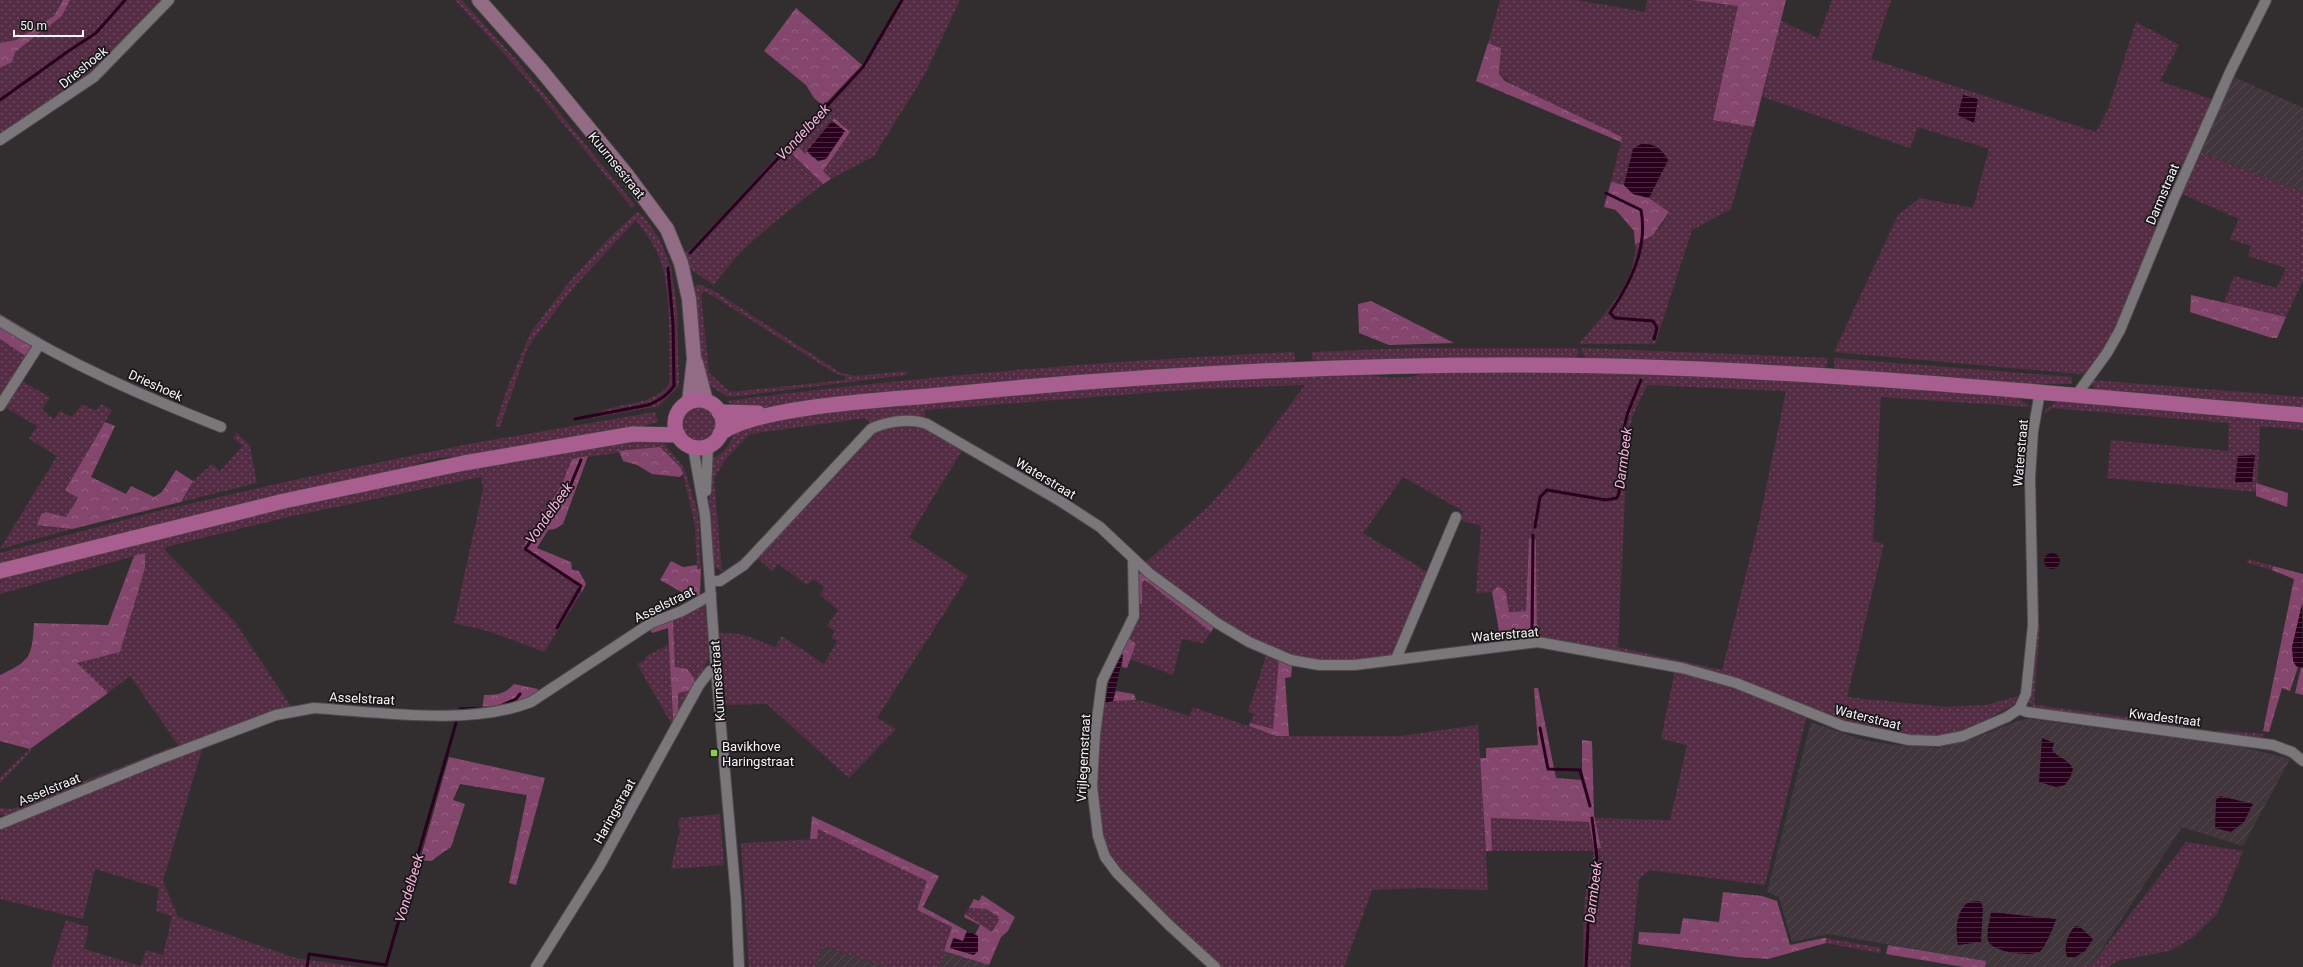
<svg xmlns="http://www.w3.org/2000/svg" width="2303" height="967" font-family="Roboto,sans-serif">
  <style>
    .industrial { fill: url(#industrial-furrows) }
    .green { fill: url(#green-dots); fill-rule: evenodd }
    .forest { fill: url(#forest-crowns) }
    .water { fill: url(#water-rules) }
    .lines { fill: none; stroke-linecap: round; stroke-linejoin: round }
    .stream { stroke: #29011d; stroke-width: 3 }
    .street-casing { stroke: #4f4b4d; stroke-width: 12 }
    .secondary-casing { stroke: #4f4b4d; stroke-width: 16 }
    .primary-casing { stroke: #4f4b4d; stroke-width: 16 }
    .street { stroke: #7b7679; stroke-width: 10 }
    .secondary { stroke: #926b84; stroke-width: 14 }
    .primary { stroke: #a85f8f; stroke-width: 15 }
    .poi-dot { fill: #87cf4a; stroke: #181618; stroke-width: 1.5 }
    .labels { text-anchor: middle; stroke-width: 3.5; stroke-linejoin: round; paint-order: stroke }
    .street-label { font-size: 13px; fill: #f7f4f6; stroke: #181618 }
    .poi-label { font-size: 13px; fill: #f7f4f6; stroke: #181618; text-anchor: start }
    .water-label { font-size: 14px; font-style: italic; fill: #feb4e0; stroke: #181618 }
  </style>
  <defs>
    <pattern id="industrial-furrows" width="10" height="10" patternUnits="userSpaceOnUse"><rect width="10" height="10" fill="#41363c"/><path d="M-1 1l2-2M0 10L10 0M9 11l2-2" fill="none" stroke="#544a4f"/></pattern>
    <pattern id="green-dots" width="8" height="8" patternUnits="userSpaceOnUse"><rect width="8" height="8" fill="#542d45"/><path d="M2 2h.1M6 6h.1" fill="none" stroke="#6d4c60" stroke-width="1.8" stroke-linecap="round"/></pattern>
    <pattern id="forest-crowns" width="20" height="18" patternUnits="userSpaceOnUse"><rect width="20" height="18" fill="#84466d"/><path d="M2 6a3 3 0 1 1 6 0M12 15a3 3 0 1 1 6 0" fill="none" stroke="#966182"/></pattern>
    <pattern id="water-rules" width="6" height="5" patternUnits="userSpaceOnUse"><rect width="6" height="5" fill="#29011d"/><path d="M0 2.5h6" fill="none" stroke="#49273e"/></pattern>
  </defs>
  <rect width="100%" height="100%" fill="#322e30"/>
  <g class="industrial">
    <path d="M2234,77l69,31v84l-102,-39z"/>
    <path d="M2029,719l210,27 51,13 -47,87 -61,-19 -90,137 -9,3h-98v-6l-157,-27 -36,8 -13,-45 -12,-5 44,-170 49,17 27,5 52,4 33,-9 46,-18z"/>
    <path d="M821,946l67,21h-73z"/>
    <path d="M944,951l45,14 -1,2h-49z"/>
  </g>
  <g class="green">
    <path d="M0,0h63l-9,16 -38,24 -16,3z"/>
    <path d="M70,0h94l-59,64 -105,73v-69l3,-1 12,-15 47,-36z"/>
    <path d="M455,0h7l56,62 117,143 -3,3 -108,-132z"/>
    <path d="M904,0h56l-35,74 -51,82 -43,23 -8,-7 26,-40 -15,-14 -29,36 -15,-2 33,32c-38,30 -81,60 -109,101l-24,-16 -5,-17 5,-2 172,-185z"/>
    <path d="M1500,0h77l68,12 2,-12h45l46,6 -25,114 41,7 -23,82 -39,21 -37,114h-76c23,-28 58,-61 56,-99 15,-8 27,-16 34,-33l-20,-14 19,-38c-8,-15 -20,-21 -35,-11l-9,36 -13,-3 11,-45 -106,-50 -17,-13 1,-26 -12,-5z"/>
    <path d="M1832,0h59l-20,59 225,73 12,-23 28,-87 43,23 -19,36 54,19 -103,238 -23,35 -8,1 -246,-22 64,-137 22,-17 53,10 16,-59 -71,-22 -8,21 -147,-51 16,-77 39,18z"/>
    <path d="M2201,153l102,39v88l-17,37 -62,-14 10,-27 43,12 9,-20 -38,-12 3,-10 -21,-7 9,-20 -57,-25z"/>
    <path d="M637,212l7,5 16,23 11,28 6,39 2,79 -20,20 -68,12c23,-19 64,-9 79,-36 -1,-33 2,-96 -11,-125 -5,-13 -15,-26 -23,-37l-62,67 -41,53 -6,9 -27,78 -5,-1 13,-40 23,-54 35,-46 42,-47z"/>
    <path d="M698,284l16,7 127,82 16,3 50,-5 -1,4 -176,22c-10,-2 -15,-12 -25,-12l-13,-96zM705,291l128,81 13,5 -1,3 -115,12 -21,-19 -8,-79z"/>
    <path d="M0,339l27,18 -27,43z"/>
    <path d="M1415,348h162l2,4 -6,9 -145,1 -8,-4 -103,5 -5,-5v-6z"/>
    <path d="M1581,348l247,10 -2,9 -4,3 -235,-9z"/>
    <path d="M1294,352l1,8 -7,4 -533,47 -22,-3 -5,-7c188,-25 377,-40 566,-49z"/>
    <path d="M1834,358l238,19v7h-32l-2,3 -201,-15 -3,-5z"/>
    <path d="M1513,371l274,8 229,17 14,11 -149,-10 -8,144 11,3 -37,153 98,10 41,-2 32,-9 -5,9 -39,21 -28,9 -23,2 -32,-4 -51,-11 -112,-43 -191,-40 -1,-99 -7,-2 -3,73 -18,1 -2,-19 -9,-6 -5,5 -16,1 5,-67 -21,-6 3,-9 -60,-34 -40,56 66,40 -36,83 -8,2c-21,2 -44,6 -64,4 -60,-4 -130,-63 -177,-98l66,-59 35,-40 60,-80 -108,4 -272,21v7l-33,1 -21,5 -131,142 -15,8 -11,-7 -6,-84 4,-23c12,-6 21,-16 23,-30l10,-4 126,-18 250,-24 245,-10c15,6 45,7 60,-1zM1647,385l139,6 -26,126 -38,153 -104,-23 10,-214 5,-18zM865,418l5,4c-26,27 -120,141 -148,149l-8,-92 11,-19 25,-26z"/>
    <path d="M20,380l30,17 -8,13 12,9 6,-8 12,6 10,-13 14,7 5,-7 11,6 -47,80 13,8 -12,19 -20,-5 -9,13 35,4 -72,20 57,-93 -28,-17 8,-13 -34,-20z"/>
    <path d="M2093,380l210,17v10l-34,-3 -1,3 -172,-16 -5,-8z"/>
    <path d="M2060,400l205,18 6,3 32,2v7l-43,-4 -3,66 -150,-14 4,-38 117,11 1,-28 -177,-15 -9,7 3,-6z"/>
    <circle cx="699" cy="424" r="18"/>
    <path d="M655,412l3,10 -21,6 -168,30c-19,-4 -48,1 -64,12l-405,96v-13l154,-41 149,-34 171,-35z"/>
    <path d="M912,424l18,5 33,20 -54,88 59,39 -91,142 19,11 -47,49 -82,-74 -41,1 -6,-72 21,1 34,13 7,-11 42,28 13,-23 -6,-3 4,-7 -8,-5 11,-16 -18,-15 4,-8 -11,-8 -6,6 -29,-21 -6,7 -16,-14 117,-126z"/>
    <path d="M237,433l13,13 7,37 -76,19 12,-21 19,-17 8,7 23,-25 -10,-8z"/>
    <path d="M640,439h21l23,29 14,45 3,56h-4l-2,-44 -12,-51 -2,-6 -21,-21 -88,12 -11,27 -39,63 56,36 4,7 -38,60 -52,-20 -38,-9 29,-134 -2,-12 -189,39 -126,31 -1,3 70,72 57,86 -111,41 -51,-73 -22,17 -31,-30 43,-11 25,-84v-15l-145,41v-15l219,-57 249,-53z"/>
    <path d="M2032,491h4l3,126h-3z"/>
    <path d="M2248,559l25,7 -1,4 -25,-7z"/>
    <path d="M1145,580l66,52 -8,11 -21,-4 -9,36 -43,-16 6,-14 -9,-8 10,-33h5v-22z"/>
    <path d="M703,603l2,3 4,52 -14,27 -20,-18 -2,-47z"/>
    <path d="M2038,625h2l-6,76 2,4 151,20 -3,4 -149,-21 -4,-2 -2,-6z"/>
    <path d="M669,644l4,73 -2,6 -34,-59 9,-5 -1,-2z"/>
    <path d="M1267,653l12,6 -6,71 -23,-7 4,-9 -6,-2z"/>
    <path d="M1675,670l33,8 99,37 -42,170 -115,-15 -11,9 -9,88h-47c0,-25 -1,-51 3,-76 3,-14 8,-25 7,-40h-101l-1,-33 98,4 5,26h7l-6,-30 75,2 17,-75 -26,-6z"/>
    <path d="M692,690l-14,26v-23z"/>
    <path d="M1116,700l27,1 46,15 4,-9 83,29h125l77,-11 10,165 -68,-2 -48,2 -28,77h-125l-99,-95 -14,-23 -11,-48 6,-97z"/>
    <path d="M2219,730l44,4 -1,7 -41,-8z"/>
    <path d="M203,746l-40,135 15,36 117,41 64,9h-308l15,-47 23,7 -5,22 57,17 5,-16 17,5 9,-39 -16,-5 3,-23 -64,-19 -12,50 -83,-20v-71z"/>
    <path d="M172,747l4,4 -168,65 -8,-2v-6l12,1z"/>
    <path d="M30,749l1,2 -31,32v-5z"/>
    <path d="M720,814l4,51 -53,4 9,-40 -2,-1 1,-10z"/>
    <path d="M817,828l111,53 -11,29 35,17 -13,40h-51l-66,-21 -7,21h-66l-8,-124 76,-4z"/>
    <path d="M2186,842l57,9 -26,63 -25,24 -23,13 -52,10 -9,6h-25l9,-3z"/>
    <path d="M969,908l17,1 12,7 1,4 -7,12 -27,-18z"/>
    <path d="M1826,938l55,10 -1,5 -54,-10z"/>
  </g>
  <g class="forest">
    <path d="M63,0h7l-8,16 -47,36 -3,10 -12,6v-25l16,-3 38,-24z"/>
    <path d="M1692,0h94l-32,127 -41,-7 25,-114z"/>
    <path d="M796,8l66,57 -39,41 -9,-8 -8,-13 -42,-34z"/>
    <path d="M1488,43l13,5 -2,26 6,7 117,56 -1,5 -145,-61z"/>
    <path d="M834,118l16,14 -27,39 8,8 -8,5 -33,-32 8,-6 7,8 2,-3 6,7 32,-27 -13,-10z"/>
    <path d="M1611,182l13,3 9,9 16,4 20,14 -16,23 -18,10 -1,-14 -18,-21 -12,-3z"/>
    <path d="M2191,295l95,22 -9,21h-5l-82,-26z"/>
    <path d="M1371,301l83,42 -65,2 -30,-12 -1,-29z"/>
    <path d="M0,314l41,24 -14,19 -27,-18z"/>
    <path d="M105,422l10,4 -24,51 35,17 5,-8 23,11 8,-5 14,-22 17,11 -12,21 -109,27 -35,-4 4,-10 5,-3 20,5 12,-19 -13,-8z"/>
    <path d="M660,447l21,21 2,6 -3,3 -28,-3 -15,-9 -14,-4 -4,-10z"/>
    <path d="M588,456l-25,68 -8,5 -7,1 -11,18 34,14 1,8 7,1 7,13 -4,8 -4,-7 -56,-36 39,-63 11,-27z"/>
    <path d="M2256,483l32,10 -1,14 -31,-11z"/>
    <path d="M1529,538l7,2 1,99 -36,3 -9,-50 5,-5 5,1 4,5 3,19 17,-1z"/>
    <path d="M145,553v15l-25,84 -43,11 31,30 -78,56 -30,-8v-66c31,-14 32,-19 34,-52l74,2 26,-69z"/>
    <path d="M671,561l12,6 14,-2v4h4l-1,26c-12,4 -29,-10 -40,-15z"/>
    <path d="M2273,566l30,8v30l-11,43 4,19 2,1 -8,24 -8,-3 -13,44 -6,-1 31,-152 -22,-9z"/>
    <path d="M1140,573l5,1 69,53 -3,5 -66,-52 -3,2v22h-5v-28z"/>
    <path d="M673,620l2,47 12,2c6,7 10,12 5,21l-14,3v23l-7,13 2,-12 -5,-89 -16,5 -2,-4z"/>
    <path d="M1127,637l9,7 -9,24 -5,-1 1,-12 -16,29 -2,19 -4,1 3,-23z"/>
    <path d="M1279,659l13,7 -1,11 -6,1 4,58h-13l-27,-10 1,-3 23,6z"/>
    <path d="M2301,668h2v27l-8,-2z"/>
    <path d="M514,684l24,5 -3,8 -53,15 2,-17c13,0 21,-1 30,-11z"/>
    <path d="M1534,688h4l18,90 26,2v-40l10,1 2,73 7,34 -7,1 -5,-27 -98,-4 1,33h-6l-6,-93h6v-10l52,-3z"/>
    <path d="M1116,691l18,3 2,6 -23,1z"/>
    <path d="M449,757l96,21 -29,107 -7,-2 18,-88 -67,-11 -7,16 12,4 -14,43 -20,14 -11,-1z"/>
    <path d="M812,816l127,60 -16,31 44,24 -4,10 -10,-3 -3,10 24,7 4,-19 -3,-1 5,-10 -16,-8 1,-3 27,18 7,-12 -1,-4 -12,-7 -17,-1 5,-9 5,2 3,-6 33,22 -7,14 -7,6 -12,28 -45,-14 8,-24 -35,-17 10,-29 -109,-52 -1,10h-7z"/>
    <path d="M1723,892l39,4 15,5 13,44 34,-7h2v5l-58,16 -30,-2 -100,-13 1,-12 41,2 3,-16 36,4z"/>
    <path d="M1888,945l98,16 -1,6h-21l-78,-13z"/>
  </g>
  <g class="water">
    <path d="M1963,95l15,4 -4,24 -16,-8z"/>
    <path d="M832,121l13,10 -19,28 -8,2 -11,-10z"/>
    <path d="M1641,144c13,-1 20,4 27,16l-19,38 -16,-4 -9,-9 9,-36z"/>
    <path d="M2255,455l-3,27 -17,1 3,-27z"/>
    <circle cx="2052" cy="561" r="8"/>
    <path d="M2302,604l1,64h-2l-5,-2 -3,-5 -1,-14z"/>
    <path d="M1121,654l2,1 -10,46 -8,2 5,-28z"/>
    <path d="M2042,738l12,5 -2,7c6,8 16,9 21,19l-3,9 -5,7 -9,2 -17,-5z"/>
    <path d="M2220,796l33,8 -9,18 -13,10 -16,-4 1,-28z"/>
    <path d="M1980,901l3,6 -2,35 -23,3c-3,-13 -2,-36 11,-43z"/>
    <path d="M1991,912l65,7c-2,7 -11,30 -17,33 -9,5 -49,0 -51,-12 -2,-7 2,-20 3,-28z"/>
    <path d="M2075,926l5,1 13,12 -8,12 -11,7 -7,-1c-4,-11 1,-23 8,-31z"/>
    <path d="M967,931l11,5v15l-4,4 -24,-7 4,-10 9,3z"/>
  </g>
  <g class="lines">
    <g class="stream">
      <path d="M64,54l32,-21 29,-33"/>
      <path d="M0,100l63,-45"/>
      <path d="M1606,193l35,17c7,38 -10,72 -31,103l5,5 38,3 4,7 -3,11"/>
      <path d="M690,253l173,-186 39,-67"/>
      <path d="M575,419l73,-14c11,-4 19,-9 26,-19l-1,-62 -5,-56"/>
      <path d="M1535,527l5,-30 7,-7 59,10 11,-2 2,-5 4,-61 5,-20 13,-32"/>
      <path d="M557,628l24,-42 -56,-37 44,-60 12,-29"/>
      <path d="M1532,633l1,-98"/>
      <path d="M500,706l16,-7 4,-5"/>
      <path d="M460,709l27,-1"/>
      <path d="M1540,728l8,41 32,1 10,36"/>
      <path d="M307,967l2,-13 77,11 70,-242"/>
      <path d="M1586,967l4,-79 7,-30 -5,-40"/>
    </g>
    <g class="street-casing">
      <g id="street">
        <path d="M0,140l94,-63 75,-77"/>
        <path d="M0,321c69,43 145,76 221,106"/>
        <path d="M2080,396v-6l27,-37 13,-23 53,-129 57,-129 36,-72"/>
        <path d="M0,406l39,-61"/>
        <path d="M693,447l12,68 11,155 20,228 3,69"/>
        <path d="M706,491l2,-46"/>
        <path d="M1133,559l1,57 -32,65 -7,53 -3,52 6,50 7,21 12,16 52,52 46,42"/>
        <path d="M711,581h9l24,-16 127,-136c16,-8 39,-11 56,-5l133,77 40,26 49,46 68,50 32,19 42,18 28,5h36l183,-23 144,26 54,15 107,43 66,14 29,1 25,-5 44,-19 12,-8 7,-15 7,-69 -3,-147 3,-47 7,-39"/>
        <path d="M1396,659l60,-142"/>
        <path d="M2019,709l8,3 246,33 19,7 11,9"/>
        <path d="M0,824l157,-64 119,-45 38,-7c65,4 156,18 217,-6l120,-79 31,-12 29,-16"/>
        <path d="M536,967l64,-102 99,-180 11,-14 6,-1"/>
      </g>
    </g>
    <g class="secondary-casing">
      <g id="secondary">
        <path d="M479,0l62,70 86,105 40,54 14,34 8,36 5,60 -5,43"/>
        <path d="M696,363l10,38"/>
      </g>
    </g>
    <g class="primary-casing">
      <g id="primary">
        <circle cx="699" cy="424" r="24"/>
        <path d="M719,412l39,1"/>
        <path d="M720,434c32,-27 164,-34 210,-38 247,-25 496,-37 743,-28 210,8 420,29 630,47"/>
        <path d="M0,571l284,-70 180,-38 169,-29 45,1"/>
      </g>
    </g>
    <use href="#street" class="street"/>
    <use href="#secondary" class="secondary"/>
    <use href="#primary" class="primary"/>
  </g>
  <rect class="poi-dot" x="710" y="749" width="8" height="8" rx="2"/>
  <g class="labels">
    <g class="street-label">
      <text transform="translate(83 67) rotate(-39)" y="5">Drieshoek</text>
      <text transform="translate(617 165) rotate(51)" y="5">Kuurnsestraat</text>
      <text transform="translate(2162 194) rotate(-67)" y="5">Darmstraat</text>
      <text transform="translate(156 385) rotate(24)" y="5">Drieshoek</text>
      <text transform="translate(2020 453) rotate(-85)" y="5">Waterstraat</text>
      <text transform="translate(1046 478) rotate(31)" y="5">Waterstraat</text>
      <text transform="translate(664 604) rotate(-26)" y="5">Asselstraat</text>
      <text transform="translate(1505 634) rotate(-5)" y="5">Waterstraat</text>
      <text transform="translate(717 681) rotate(-94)" y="5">Kuurnsestraat</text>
      <text transform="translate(362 698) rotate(3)" y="5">Asselstraat</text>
      <text transform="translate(1868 717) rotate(14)" y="5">Waterstraat</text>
      <text transform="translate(2165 717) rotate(7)" y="5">Kwadestraat</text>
      <text transform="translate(1083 758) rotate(-87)" y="5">Vrijlegemstraat</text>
      <text transform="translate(49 789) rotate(-22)" y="5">Asselstraat</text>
      <text transform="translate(614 811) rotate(-61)" y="5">Haringstraat</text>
    </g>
    <g class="poi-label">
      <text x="722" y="751">Bavikhove<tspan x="722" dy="15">Haringstraat</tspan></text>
    </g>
    <g class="water-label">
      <text transform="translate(803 132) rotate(-47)" y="5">Vondelbeek</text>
      <text transform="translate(1623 458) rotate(-83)" y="5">Darmbeek</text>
      <text transform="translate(549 513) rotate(-55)" y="5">Vondelbeek</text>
      <text transform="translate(409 888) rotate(-74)" y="5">Vondelbeek</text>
      <text transform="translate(1593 892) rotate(-83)" y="5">Darmbeek</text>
    </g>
  </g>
  <path d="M14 30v6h69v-6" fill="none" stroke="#f7f4f6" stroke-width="2"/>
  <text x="20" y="30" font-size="12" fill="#f7f4f6" stroke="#181618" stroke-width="3" paint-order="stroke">50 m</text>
</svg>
